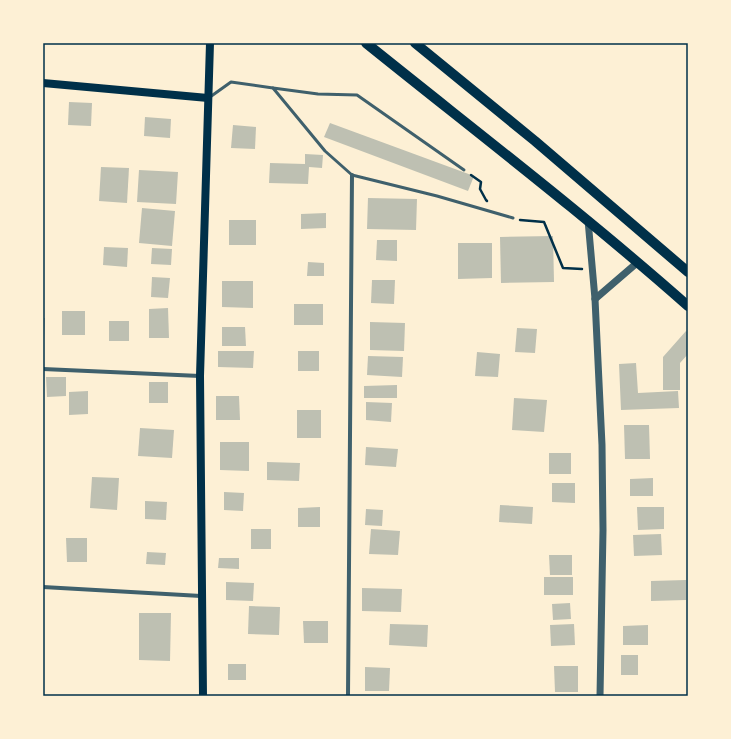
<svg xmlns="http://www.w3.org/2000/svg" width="731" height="739" font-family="'Work Sans',sans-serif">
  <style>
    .building { fill: #bec0b2 }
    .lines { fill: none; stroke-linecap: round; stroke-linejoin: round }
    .path { stroke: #003049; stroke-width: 2.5 }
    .service { stroke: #3f606c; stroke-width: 3 }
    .minor { stroke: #3f606c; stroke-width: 4 }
    .tertiary { stroke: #3f606c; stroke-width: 7 }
    .secondary { stroke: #003049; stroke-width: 8 }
    .primary { stroke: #003049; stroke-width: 10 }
    .neatline { fill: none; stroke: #003049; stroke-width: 1.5 }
  </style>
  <rect width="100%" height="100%" fill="#fdf0d5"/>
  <g class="building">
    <path d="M69,102l23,1 -1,23 -23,-1z"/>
    <path d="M145,117l26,2 -1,19 -26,-2z"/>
    <path d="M330,123l144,53 -6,15 -144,-54z"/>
    <path d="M233,125l23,2 -1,22 -24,-1z"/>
    <path d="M305,154l18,1 -1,13 -13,-1 -1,17 -39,-1 1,-20 35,1z"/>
    <path d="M101,167l28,1 -2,35 -28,-2z"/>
    <path d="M139,170l39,2 -2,32 -39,-2z"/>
    <path d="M368,198l49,1 -1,31 -49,-1z"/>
    <path d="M142,208l33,3 -3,35 -33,-3z"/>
    <path d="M326,213v15l-25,1v-15z"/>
    <rect x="229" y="220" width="27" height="25"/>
    <path d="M553,236l1,46 -53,1 -1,-46z"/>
    <path d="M377,240h20v21l-21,-1z"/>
    <path d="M458,243h34v35l-34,1z"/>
    <path d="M104,247l24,1 -1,19 -24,-2z"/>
    <path d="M152,248l20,1 -1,16 -20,-1z"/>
    <path d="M308,262l16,1v13h-17z"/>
    <path d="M152,277l18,1 -2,20 -17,-1z"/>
    <path d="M372,280h23l-1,24 -23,-1z"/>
    <path d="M222,281h31v27l-31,-1z"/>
    <rect x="294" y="304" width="29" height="21"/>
    <path d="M168,308l1,30h-20v-29z"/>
    <rect x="62" y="311" width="23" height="24"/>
    <path d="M43,318h2l-1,21h-1z"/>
    <rect x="109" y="321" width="20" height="20"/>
    <path d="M370,322l35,1 -1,28 -34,-1z"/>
    <path d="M222,327h23l1,19h-24z"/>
    <path d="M517,328l20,1 -2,24 -20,-1z"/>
    <path d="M686,331l2,2v21l-8,9v27h-17v-33z"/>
    <path d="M218,351h36l-1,17 -35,-1z"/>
    <rect x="298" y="351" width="21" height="20"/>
    <path d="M477,352l23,2 -2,23 -23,-1z"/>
    <path d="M368,356l35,1 -1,20 -35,-2z"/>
    <path d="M636,363l2,30 40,-2 1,17 -58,2 -2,-46z"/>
    <path d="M46,377h20v19l-19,1z"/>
    <rect x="149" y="382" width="19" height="21"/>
    <path d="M397,385v13h-33v-12z"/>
    <path d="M88,391v23l-19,1v-23z"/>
    <path d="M216,396h23l1,24h-24z"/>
    <path d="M514,398l33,2 -3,32 -32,-2z"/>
    <path d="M366,402l26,1 -1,19 -25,-2z"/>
    <rect x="297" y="410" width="24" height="28"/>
    <path d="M624,425h25l1,34h-25z"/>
    <path d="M140,428l34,2 -2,28 -34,-2z"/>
    <path d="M220,442h29v29l-29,-1z"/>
    <path d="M366,447l32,2 -2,18 -31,-2z"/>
    <rect x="549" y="453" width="22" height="21"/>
    <path d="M267,462l33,1 -1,18 -32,-1z"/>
    <path d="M92,477l27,1 -2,32 -27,-2z"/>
    <path d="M653,478v18h-23v-17z"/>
    <path d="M552,483h23v20l-23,-1z"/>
    <path d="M224,492l20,1 -1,18 -19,-1z"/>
    <path d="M145,501l22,1 -1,18 -21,-1z"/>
    <path d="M500,505l33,2 -1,17 -33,-2z"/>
    <path d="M320,507v20h-22v-19z"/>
    <path d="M637,507h27v22l-26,1z"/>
    <path d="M366,509l17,1 -1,16 -17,-1z"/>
    <rect x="251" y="529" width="20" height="20"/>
    <path d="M371,529l29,2 -2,24 -29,-1z"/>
    <path d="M661,534l1,21 -28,1 -1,-21z"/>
    <path d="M66,538h21v24h-20z"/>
    <path d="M147,552l19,1 -1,12 -19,-1z"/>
    <path d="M549,555h23v20h-22z"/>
    <path d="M219,558h20v11l-21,-1z"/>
    <rect x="544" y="577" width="29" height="18"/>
    <path d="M686,580v20l-35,1v-20z"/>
    <path d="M226,582l28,1 -1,18 -27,-1z"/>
    <path d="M362,588l40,1 -1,23 -39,-1z"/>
    <path d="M570,603l1,16 -18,1 -1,-16z"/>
    <path d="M249,606l31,1 -1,28 -31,-1z"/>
    <path d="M139,613h32l-1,48 -31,-1z"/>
    <path d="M303,621h25v22h-24z"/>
    <path d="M390,624l38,1 -1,22 -38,-2z"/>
    <path d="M574,624l1,21 -24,1 -1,-21z"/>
    <path d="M648,625v20h-25v-19z"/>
    <rect x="621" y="655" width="17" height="20"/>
    <rect x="228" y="664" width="18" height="16"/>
    <path d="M554,666h24v26h-23z"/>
    <path d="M365,667l25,1 -1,23h-24z"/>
  </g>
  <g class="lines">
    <g class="path">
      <path d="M471,175l10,7 -1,7 6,11 1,1"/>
      <path d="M520,220l24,2 19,46 19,1"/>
    </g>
    <g class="service">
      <path d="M273,88l45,6 39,1 107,75"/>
      <path d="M210,97l21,-15 42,6 52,63 27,24 85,21 76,22"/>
    </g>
    <g class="minor">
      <path d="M43,369l157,7"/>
      <path d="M43,587l158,9"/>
      <path d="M348,696l4,-521"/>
    </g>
    <g class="tertiary">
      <path d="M588,220l7,79 7,146 1,85 -3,166"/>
      <path d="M595,299l43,-37"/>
    </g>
    <g class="secondary">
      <path d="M43,83l165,15"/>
      <path d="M203,696l-3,-320 10,-333"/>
    </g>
    <g class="primary">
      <path d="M366,43c108,87 218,171 322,263"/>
      <path d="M415,43l120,98 153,131"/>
    </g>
  </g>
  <rect width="731" height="739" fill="none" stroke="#fdf0d5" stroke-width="88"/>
  <rect x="44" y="44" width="643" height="651" class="neatline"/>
</svg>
